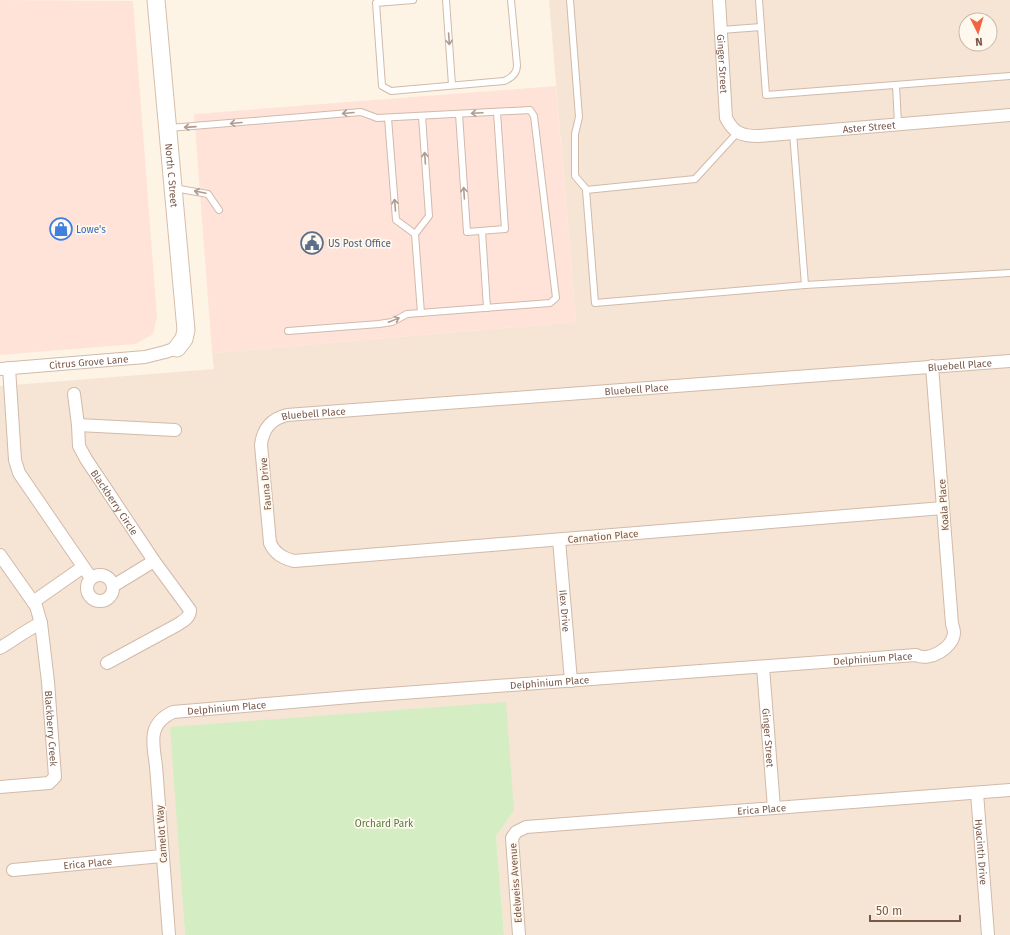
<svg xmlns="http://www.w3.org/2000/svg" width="1010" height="935" font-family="'Fira Sans',sans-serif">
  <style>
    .residential { fill: #f6e5d4; fill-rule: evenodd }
    .commercial { fill: #ffe3d9 }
    .green { fill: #d5edc3 }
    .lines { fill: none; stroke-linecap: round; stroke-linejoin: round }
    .lane-casing { stroke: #d1baaa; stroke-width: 8 }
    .street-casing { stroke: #d1baaa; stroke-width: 14 }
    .secondary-casing { stroke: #d7bdaa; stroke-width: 19 }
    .lane { stroke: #fff; stroke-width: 6 }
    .street { stroke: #fff; stroke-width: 12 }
    .secondary { stroke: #fff; stroke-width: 17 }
    .oneway { stroke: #af9b91 }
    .labels { text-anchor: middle; stroke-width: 3.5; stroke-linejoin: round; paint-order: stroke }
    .street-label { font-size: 10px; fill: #7a5848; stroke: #fff8ee }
    .shop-label { font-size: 10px; fill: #366cbe; stroke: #fff8ee; text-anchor: start }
    .service-label { font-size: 10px; fill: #4e5e75; stroke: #fff8ee; text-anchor: start }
    .park-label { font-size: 10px; fill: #517a3c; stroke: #fff8ee }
  </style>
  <rect width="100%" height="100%" fill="#fef4e6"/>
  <path class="residential" d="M549,0h461v935h-506l-8,-99 18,-25 -343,-84 14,208h-185v-549l214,-17 -2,-16 364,-31zM966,20h24v24h-24z"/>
  <g class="commercial">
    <path d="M0,0l133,1 24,316 -4,17 -17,10 -136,11z"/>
    <path d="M556,86l20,236 -364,31 -18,-239z"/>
  </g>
  <path class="green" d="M506,702l8,109 -18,25 8,99h-319l-15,-208z"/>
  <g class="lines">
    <g class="lane-casing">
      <g id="lane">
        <path d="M413,0l-37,3 6,83 9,5 113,-10c8,-3 13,-8 13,-16l-6,-65"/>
        <path d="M446,0l6,85"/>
        <path d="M570,0l9,117 -4,17v42l12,14"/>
        <path d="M759,0l7,95 244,-19"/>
        <path d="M721,30l40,-3"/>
        <path d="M896,85l2,39"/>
        <path d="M459,114l8,118 38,-3 -8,-117"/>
        <path d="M388,118l8,102 19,14"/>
        <path d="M169,128l192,-16 16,6 153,-8 4,6 22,182 -6,5 -143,11 -15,8 -13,2 -91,7"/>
        <path d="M738,132l-43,47 -109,11 9,113 210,-18"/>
        <path d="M793,133l12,152 205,-12"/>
        <path d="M174,188l34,6 11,16"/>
        <path d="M482,231l5,77"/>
        <path d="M421,313l-6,-79 14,-18 -7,-100"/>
      </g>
    </g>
    <g class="street-casing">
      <g id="street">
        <path id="s1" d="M719,0l7,118c8,15 15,18 32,18l252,-21"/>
        <path d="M9,368l6,92 4,13 72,105"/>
        <path id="s2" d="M0,369l145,-12 20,-5 12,-4"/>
        <path id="s3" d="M74,394l4,31 1,21 7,13 68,102 36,49c0,8 -7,11 -13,15l-70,38"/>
        <path d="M78,425l97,5"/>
        <path id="s4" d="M943,508l-649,53c-11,-3 -19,-7 -24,-18l-9,-98c2,-17 10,-26 26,-30l723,-54"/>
        <path id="s5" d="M559,540l12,141"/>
        <path d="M0,555l36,51 5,17"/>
        <circle cx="100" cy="588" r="13"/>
        <path d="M113,586l41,-25"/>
        <path d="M33,602l50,-35"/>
        <path id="s6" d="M0,648c14,-8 26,-18 41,-25l7,59 7,95 -6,6 -49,4"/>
        <path id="s7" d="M763,667l11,141"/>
        <path id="s8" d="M977,793l11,142"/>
        <path id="s9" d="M13,870l149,-14"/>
        <path id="s10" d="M169,935l-13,-169c-3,-23 -9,-42 17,-54l189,-16 554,-41c13,7 37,-7 38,-22 0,-3 -1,-6 -2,-9l-20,-258"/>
        <path id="s11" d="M519,935l-7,-97 4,-6 10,-5 484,-37"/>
      </g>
    </g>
    <g class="secondary-casing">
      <g id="secondary">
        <path id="s12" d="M156,0l30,330 -2,9 -7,9"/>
      </g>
    </g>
    <use href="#lane" class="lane"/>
    <use href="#street" class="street"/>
    <use href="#secondary" class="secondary"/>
  </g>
  <defs><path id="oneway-shaft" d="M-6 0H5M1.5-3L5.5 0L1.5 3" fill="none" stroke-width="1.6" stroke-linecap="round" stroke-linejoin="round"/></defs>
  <g class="oneway">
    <use href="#oneway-shaft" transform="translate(449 39) rotate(86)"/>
    <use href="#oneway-shaft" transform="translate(348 113) rotate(175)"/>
    <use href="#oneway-shaft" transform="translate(477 113) rotate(177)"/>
    <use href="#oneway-shaft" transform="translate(236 123) rotate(175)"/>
    <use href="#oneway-shaft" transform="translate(190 127) rotate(176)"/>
    <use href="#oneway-shaft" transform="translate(425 158) rotate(-94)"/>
    <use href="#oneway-shaft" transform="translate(200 192) rotate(-168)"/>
    <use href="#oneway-shaft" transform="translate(464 193) rotate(-94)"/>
    <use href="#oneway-shaft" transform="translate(395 205) rotate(-95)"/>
    <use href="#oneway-shaft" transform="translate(394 320) rotate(-22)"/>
  </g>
  <defs>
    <g id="shop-ring" transform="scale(1.15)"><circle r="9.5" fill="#fff8ee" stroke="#3f7fe0" stroke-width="1.5"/><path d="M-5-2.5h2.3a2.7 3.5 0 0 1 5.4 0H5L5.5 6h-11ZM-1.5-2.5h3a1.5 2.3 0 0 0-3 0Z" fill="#3f7fe0"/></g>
    <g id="civic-ring" transform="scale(1.15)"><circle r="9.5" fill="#fff8ee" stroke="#5c6f8a" stroke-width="1.5"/><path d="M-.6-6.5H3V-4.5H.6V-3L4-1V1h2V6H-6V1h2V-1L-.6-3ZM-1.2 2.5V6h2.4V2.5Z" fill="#5c6f8a"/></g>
  </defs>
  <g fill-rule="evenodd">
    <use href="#shop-ring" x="61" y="229"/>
    <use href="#civic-ring" x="312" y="243"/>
  </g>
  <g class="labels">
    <g class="street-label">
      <text dy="4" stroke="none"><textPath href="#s1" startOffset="64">Ginger Street</textPath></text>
      <text dy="4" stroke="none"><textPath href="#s1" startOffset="269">Aster Street</textPath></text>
      <text dy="4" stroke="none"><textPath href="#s12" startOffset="176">North C Street</textPath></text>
      <text dy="4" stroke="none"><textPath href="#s2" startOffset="89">Citrus Grove Lane</textPath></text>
      <text dy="4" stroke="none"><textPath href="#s4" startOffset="1498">Bluebell Place</textPath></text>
      <text dy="4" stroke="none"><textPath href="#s4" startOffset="1174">Bluebell Place</textPath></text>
      <text dy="4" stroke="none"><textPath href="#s4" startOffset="850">Bluebell Place</textPath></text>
      <text transform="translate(265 484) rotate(-95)" y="4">Fauna Drive</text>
      <text dy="4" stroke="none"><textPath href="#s3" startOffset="119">Blackberry Circle</textPath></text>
      <text transform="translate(943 505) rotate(-94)" y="4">Koala Place</text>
      <text transform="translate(603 536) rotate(-5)" y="4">Carnation Place</text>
      <text dy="4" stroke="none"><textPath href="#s5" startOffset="71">Ilex Drive</textPath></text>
      <text dy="4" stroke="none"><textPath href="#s10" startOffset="934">Delphinium Place</textPath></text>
      <text dy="4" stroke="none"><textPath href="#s10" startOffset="610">Delphinium Place</textPath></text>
      <text dy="4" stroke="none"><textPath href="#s10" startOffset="286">Delphinium Place</textPath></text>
      <text dy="4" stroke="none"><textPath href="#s6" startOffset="154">Blackberry Creek</textPath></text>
      <text dy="4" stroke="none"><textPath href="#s7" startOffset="71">Ginger Street</textPath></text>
      <text dy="4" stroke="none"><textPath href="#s11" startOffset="352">Erica Place</textPath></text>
      <text transform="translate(161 834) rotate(-94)" y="4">Camelot Way</text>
      <text dy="4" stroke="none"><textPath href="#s8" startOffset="59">Hyacinth Drive</textPath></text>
      <text dy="4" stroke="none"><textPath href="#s9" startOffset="75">Erica Place</textPath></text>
      <text transform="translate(515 883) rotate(-94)" y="4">Edelweiss Avenue</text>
    </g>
    <g class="shop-label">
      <text x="76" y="233">Lowe's</text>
    </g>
    <g class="service-label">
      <text x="328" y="247">US Post Office</text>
    </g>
    <g class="park-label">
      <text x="384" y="827">Orchard Park</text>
    </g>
  </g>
  <g transform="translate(978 32) rotate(175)"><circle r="19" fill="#fff8ee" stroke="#cab8ac"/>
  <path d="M0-3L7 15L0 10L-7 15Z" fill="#f16342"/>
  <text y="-6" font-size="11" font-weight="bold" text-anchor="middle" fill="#7a5848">N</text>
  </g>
  <path d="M870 915v6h90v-6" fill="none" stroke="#7a5848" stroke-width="2"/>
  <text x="876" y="915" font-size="12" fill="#7a5848" stroke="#fff8ee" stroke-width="3" paint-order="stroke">50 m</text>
</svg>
